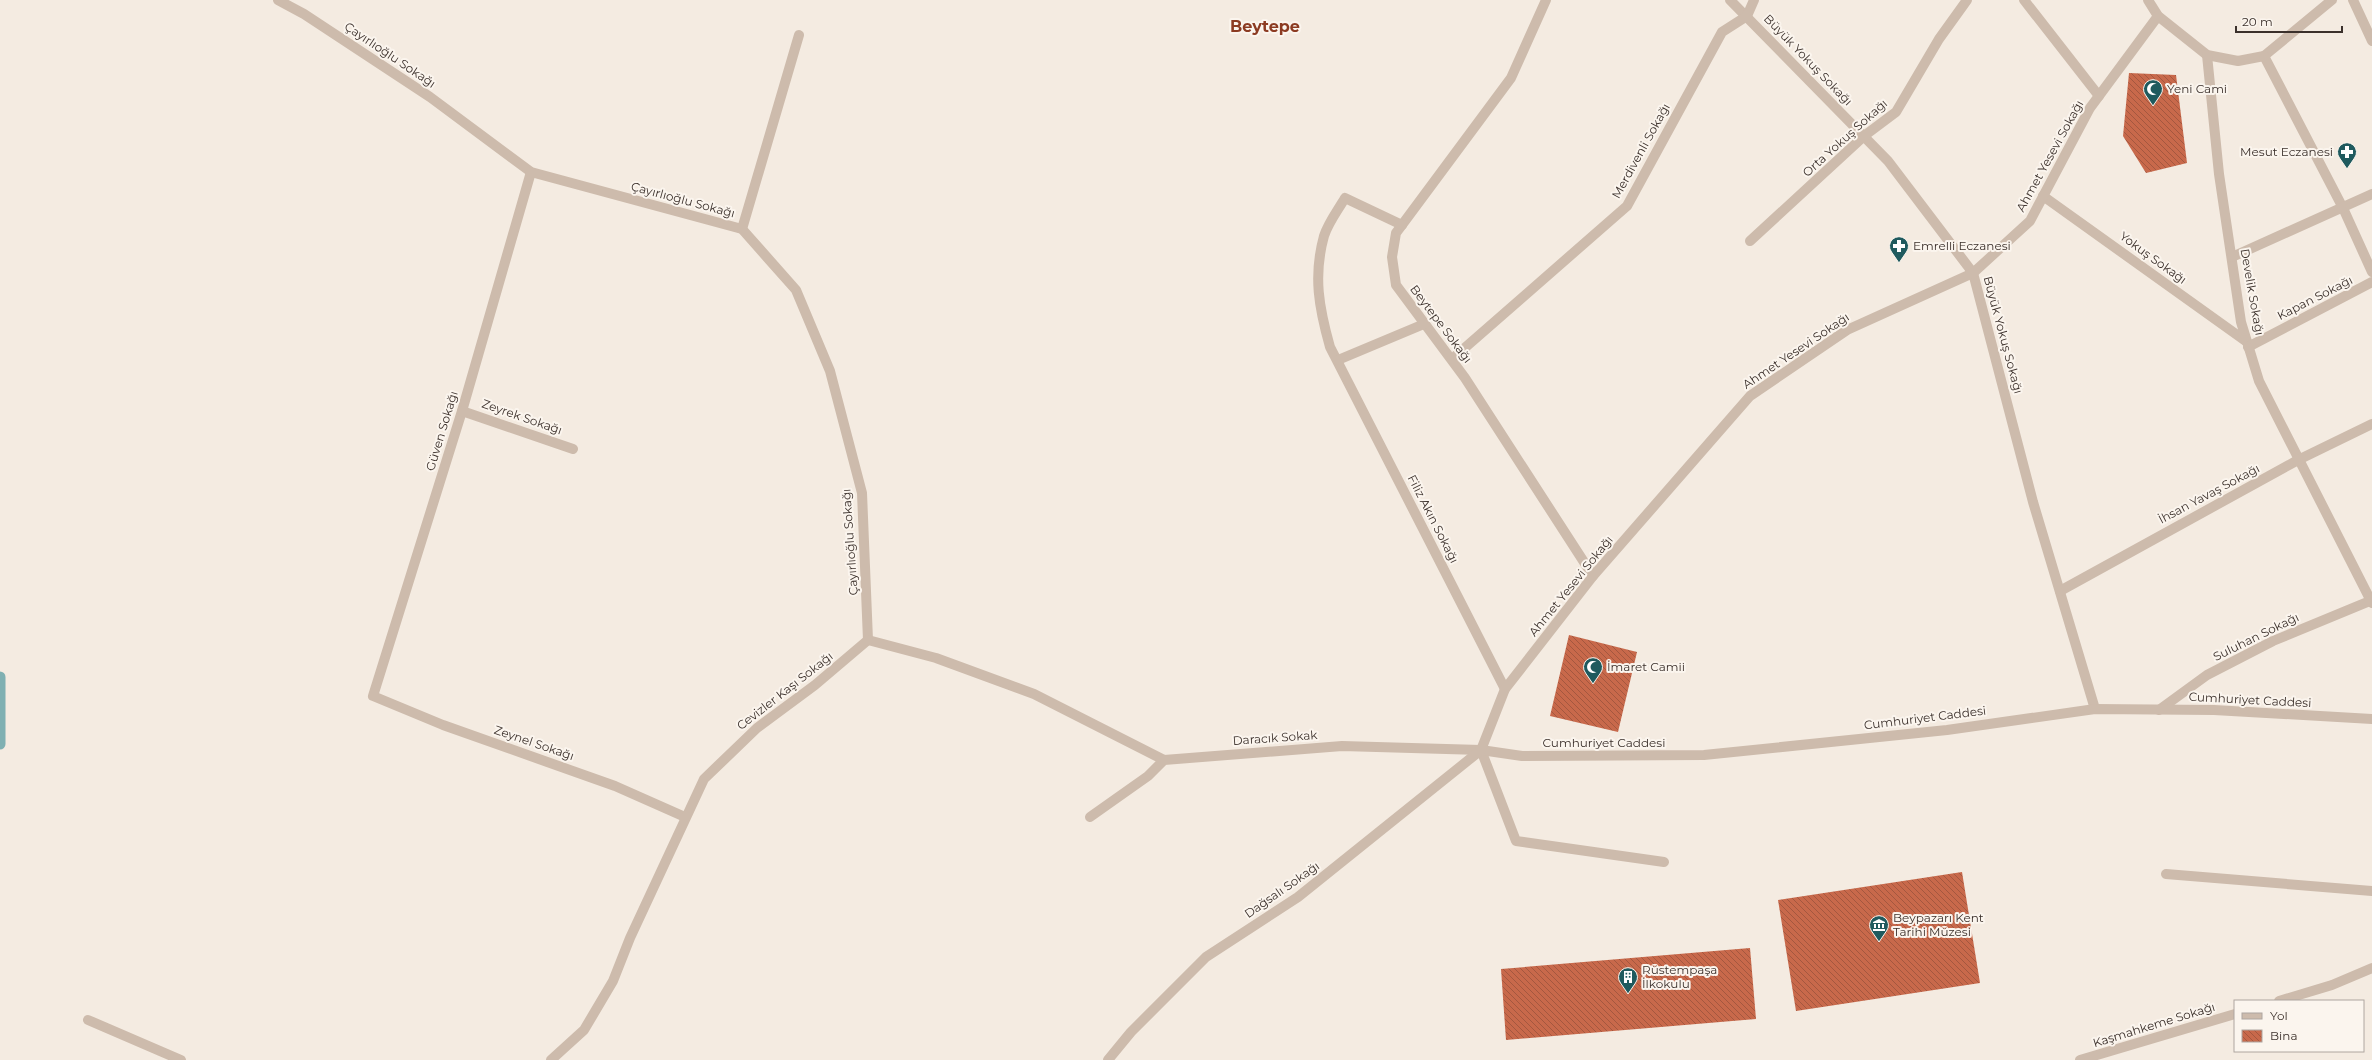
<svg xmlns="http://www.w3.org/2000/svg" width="2372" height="1060" font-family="Montserrat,sans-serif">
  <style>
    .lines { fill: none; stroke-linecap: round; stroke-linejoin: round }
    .stream { stroke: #7fb0b2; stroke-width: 11 }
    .building { fill: url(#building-back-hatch) }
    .minor { stroke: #cdbbac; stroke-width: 10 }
    .labels { text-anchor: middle; stroke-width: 4; stroke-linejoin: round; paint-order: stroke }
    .street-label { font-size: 12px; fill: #3b302b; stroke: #fbf5ee }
    .poi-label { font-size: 12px; fill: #3b302b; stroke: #fbf5ee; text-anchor: start }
    .district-label { font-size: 16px; font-weight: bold; fill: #8c3b22; stroke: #fbf5ee }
  </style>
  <defs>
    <pattern id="building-back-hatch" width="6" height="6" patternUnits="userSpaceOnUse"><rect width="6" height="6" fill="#c8694b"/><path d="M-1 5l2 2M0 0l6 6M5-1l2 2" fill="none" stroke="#a4573f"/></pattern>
  </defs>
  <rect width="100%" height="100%" fill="#f4ebe1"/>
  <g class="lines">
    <path class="stream" d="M0,677v67"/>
  </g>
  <g class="building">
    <path d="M2129,73l47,2 11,88 -41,10 -23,-37z"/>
    <path d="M1569,635l68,17 -19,80 -68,-16z"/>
    <path d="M1962,872l18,111 -184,28 -18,-111z"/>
    <path d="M1750,948l6,71 -250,21 -5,-71z"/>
  </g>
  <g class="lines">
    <g class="minor">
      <path d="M278,0l26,14 126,83 101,75 211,57 54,61 34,81 32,122 6,147"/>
      <path d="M1546,0l-35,78 -115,155 -4,24 4,28 69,93 128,198"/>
      <path d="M1730,0l158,161 85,112 60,229 62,207"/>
      <path d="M2024,0l75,96"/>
      <path d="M2148,0l10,16 49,39 31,6 26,-5 68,-56"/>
      <path d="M2353,0l19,41"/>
      <path d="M2207,55l12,119 22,148 18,59 113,222"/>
      <path d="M2264,56l79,152 29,64"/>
      <path d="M531,172l-69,239 -89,285 70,29 172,61 70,31"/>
      <path d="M2043,196l204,146"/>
      <path d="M1402,225l-57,-27c-7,12 -17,25 -21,38 -11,40 -5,72 6,111l175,342"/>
      <path d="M742,229l57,-194"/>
      <path d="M1750,241l114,-105 32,-24 43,-73 28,-39"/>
      <path d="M2232,257l140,-63"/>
      <path d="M2248,347l124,-65"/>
      <path d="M1452,359l175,-153 95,-174 25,-16 7,-16"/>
      <path d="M1338,360l86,-36"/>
      <path d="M462,411l111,38"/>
      <path d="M2060,591l238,-131 74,-36"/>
      <path d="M868,640l68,18 98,36 130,66"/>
      <path d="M2159,710l48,-35 66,-34 99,-41"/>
      <path d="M1481,750l35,91 148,21"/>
      <path d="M1090,817l58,-41 16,-16 178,-14 139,4 41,6 182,-1 243,-25 148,-21 119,1 158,9"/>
      <path d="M2166,874l206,17"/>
      <path d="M2279,1001l53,-16 40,-17"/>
      <path d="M88,1020l93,40"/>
      <path d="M551,1060l33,-30 29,-49 17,-43 74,-159 53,-51 58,-43 53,-45"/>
      <path d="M1108,1060l23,-28 75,-75 92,-60 183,-147 24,-61 88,-113 157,-180 97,-66 126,-57 57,-52 60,-113 68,-92"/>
      <path d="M2080,1060l155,-46"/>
    </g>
  </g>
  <defs>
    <g id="mosque-pin" transform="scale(1)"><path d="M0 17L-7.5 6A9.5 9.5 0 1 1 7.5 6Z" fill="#1f5a5e" stroke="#fbf5ee"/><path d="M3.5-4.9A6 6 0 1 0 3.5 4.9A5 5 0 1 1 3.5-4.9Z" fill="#fff"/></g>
    <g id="pharmacy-pin" transform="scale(1)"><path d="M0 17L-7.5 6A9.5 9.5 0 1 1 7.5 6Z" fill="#1f5a5e" stroke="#fbf5ee"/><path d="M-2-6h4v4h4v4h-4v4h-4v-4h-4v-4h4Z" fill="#fff"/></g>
    <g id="museum-pin" transform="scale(1)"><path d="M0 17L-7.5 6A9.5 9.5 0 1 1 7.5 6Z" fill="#1f5a5e" stroke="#fbf5ee"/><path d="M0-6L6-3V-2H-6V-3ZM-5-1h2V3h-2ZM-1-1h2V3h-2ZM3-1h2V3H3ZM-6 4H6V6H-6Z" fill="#fff"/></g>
    <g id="building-pin" transform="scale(1)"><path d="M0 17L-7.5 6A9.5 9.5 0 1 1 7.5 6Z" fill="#1f5a5e" stroke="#fbf5ee"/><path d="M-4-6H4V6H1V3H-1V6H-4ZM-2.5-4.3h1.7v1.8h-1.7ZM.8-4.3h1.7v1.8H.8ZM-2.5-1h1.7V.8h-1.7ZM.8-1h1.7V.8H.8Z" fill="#fff"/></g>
  </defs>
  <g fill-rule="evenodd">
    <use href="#mosque-pin" x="2153" y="89"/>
    <use href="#pharmacy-pin" x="2347" y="152"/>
    <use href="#pharmacy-pin" x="1899" y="246"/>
    <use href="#mosque-pin" x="1593" y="667"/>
    <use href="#museum-pin" x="1879" y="925"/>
    <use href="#building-pin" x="1628" y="977"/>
  </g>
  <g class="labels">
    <g class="street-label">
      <text transform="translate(390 55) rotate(34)" y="4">Çayırlıoğlu Sokağı</text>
      <text transform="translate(1808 60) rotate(46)" y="4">Büyük Yokuş Sokağı</text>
      <text transform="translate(1845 138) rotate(-42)" y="4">Orta Yokuş Sokağı</text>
      <text transform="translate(1641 151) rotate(-61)" y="4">Merdivenli Sokağı</text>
      <text transform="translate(2050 156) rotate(-61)" y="4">Ahmet Yesevi Sokağı</text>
      <text transform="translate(683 200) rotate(15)" y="4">Çayırlıoğlu Sokağı</text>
      <text transform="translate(2153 258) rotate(36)" y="4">Yokuş Sokağı</text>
      <text transform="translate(2252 292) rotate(80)" y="4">Develik Sokağı</text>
      <text transform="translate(2315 298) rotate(-27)" y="4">Kapan Sokağı</text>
      <text transform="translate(1441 324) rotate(53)" y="4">Beytepe Sokağı</text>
      <text transform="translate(2003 335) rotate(75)" y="4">Büyük Yokuş Sokağı</text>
      <text transform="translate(1796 351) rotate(-34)" y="4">Ahmet Yesevi Sokağı</text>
      <text transform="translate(522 417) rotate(19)" y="4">Zeyrek Sokağı</text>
      <text transform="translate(442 431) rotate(-73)" y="4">Güven Sokağı</text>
      <text transform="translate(2209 494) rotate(-28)" y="4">İhsan Yavaş Sokağı</text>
      <text transform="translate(1433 519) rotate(63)" y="4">Filiz Akın Sokağı</text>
      <text transform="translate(850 542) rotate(-94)" y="4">Çayırlıoğlu Sokağı</text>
      <text transform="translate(1571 586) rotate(-51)" y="4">Ahmet Yesevi Sokağı</text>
      <text transform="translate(2256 637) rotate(-26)" y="4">Suluhan Sokağı</text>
      <text transform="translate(785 691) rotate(-38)" y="4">Cevizler Kaşı Sokağı</text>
      <text transform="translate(2250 700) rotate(3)" y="4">Cumhuriyet Caddesi</text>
      <text transform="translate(1925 718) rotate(-7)" y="4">Cumhuriyet Caddesi</text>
      <text transform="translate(1275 738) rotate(-4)" y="4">Daracık Sokak</text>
      <text transform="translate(534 743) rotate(19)" y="4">Zeynel Sokağı</text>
      <text x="1604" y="747">Cumhuriyet Caddesi</text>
      <text transform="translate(1282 890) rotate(-35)" y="4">Dağsalı Sokağı</text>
      <text transform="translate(2154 1025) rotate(-17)" y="4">Kaşmahkeme Sokağı</text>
    </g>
    <g class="poi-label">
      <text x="2167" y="93">Yeni Cami</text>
      <text x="2333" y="156" text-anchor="end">Mesut Eczanesi</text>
      <text x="1913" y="250">Emrelli Eczanesi</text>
      <text x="1607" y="671">İmaret Camii</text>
      <text x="1893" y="922">Beypazarı Kent<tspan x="1893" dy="14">Tarihi Müzesi</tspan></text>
      <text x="1642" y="974">Rüstempaşa<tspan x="1642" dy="14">İlkokulu</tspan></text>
    </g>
    <g class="district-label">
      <text x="1265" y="32">Beytepe</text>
    </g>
  </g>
  <rect x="2234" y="1000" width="130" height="52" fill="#fbf5ee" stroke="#aea6a0"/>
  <rect x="2242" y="1013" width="20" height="6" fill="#cdbbac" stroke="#aea6a0"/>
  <text x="2270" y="1020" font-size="12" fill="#3b302b">Yol</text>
  <rect x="2242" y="1030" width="20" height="12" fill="url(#building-back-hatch)" stroke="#aea6a0"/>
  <text x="2270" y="1040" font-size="12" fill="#3b302b">Bina</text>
  <path d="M2236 26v6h106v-6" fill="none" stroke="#3b302b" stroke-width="2"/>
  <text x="2242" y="26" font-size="12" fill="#3b302b" stroke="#fbf5ee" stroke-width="3" paint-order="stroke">20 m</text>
</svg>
